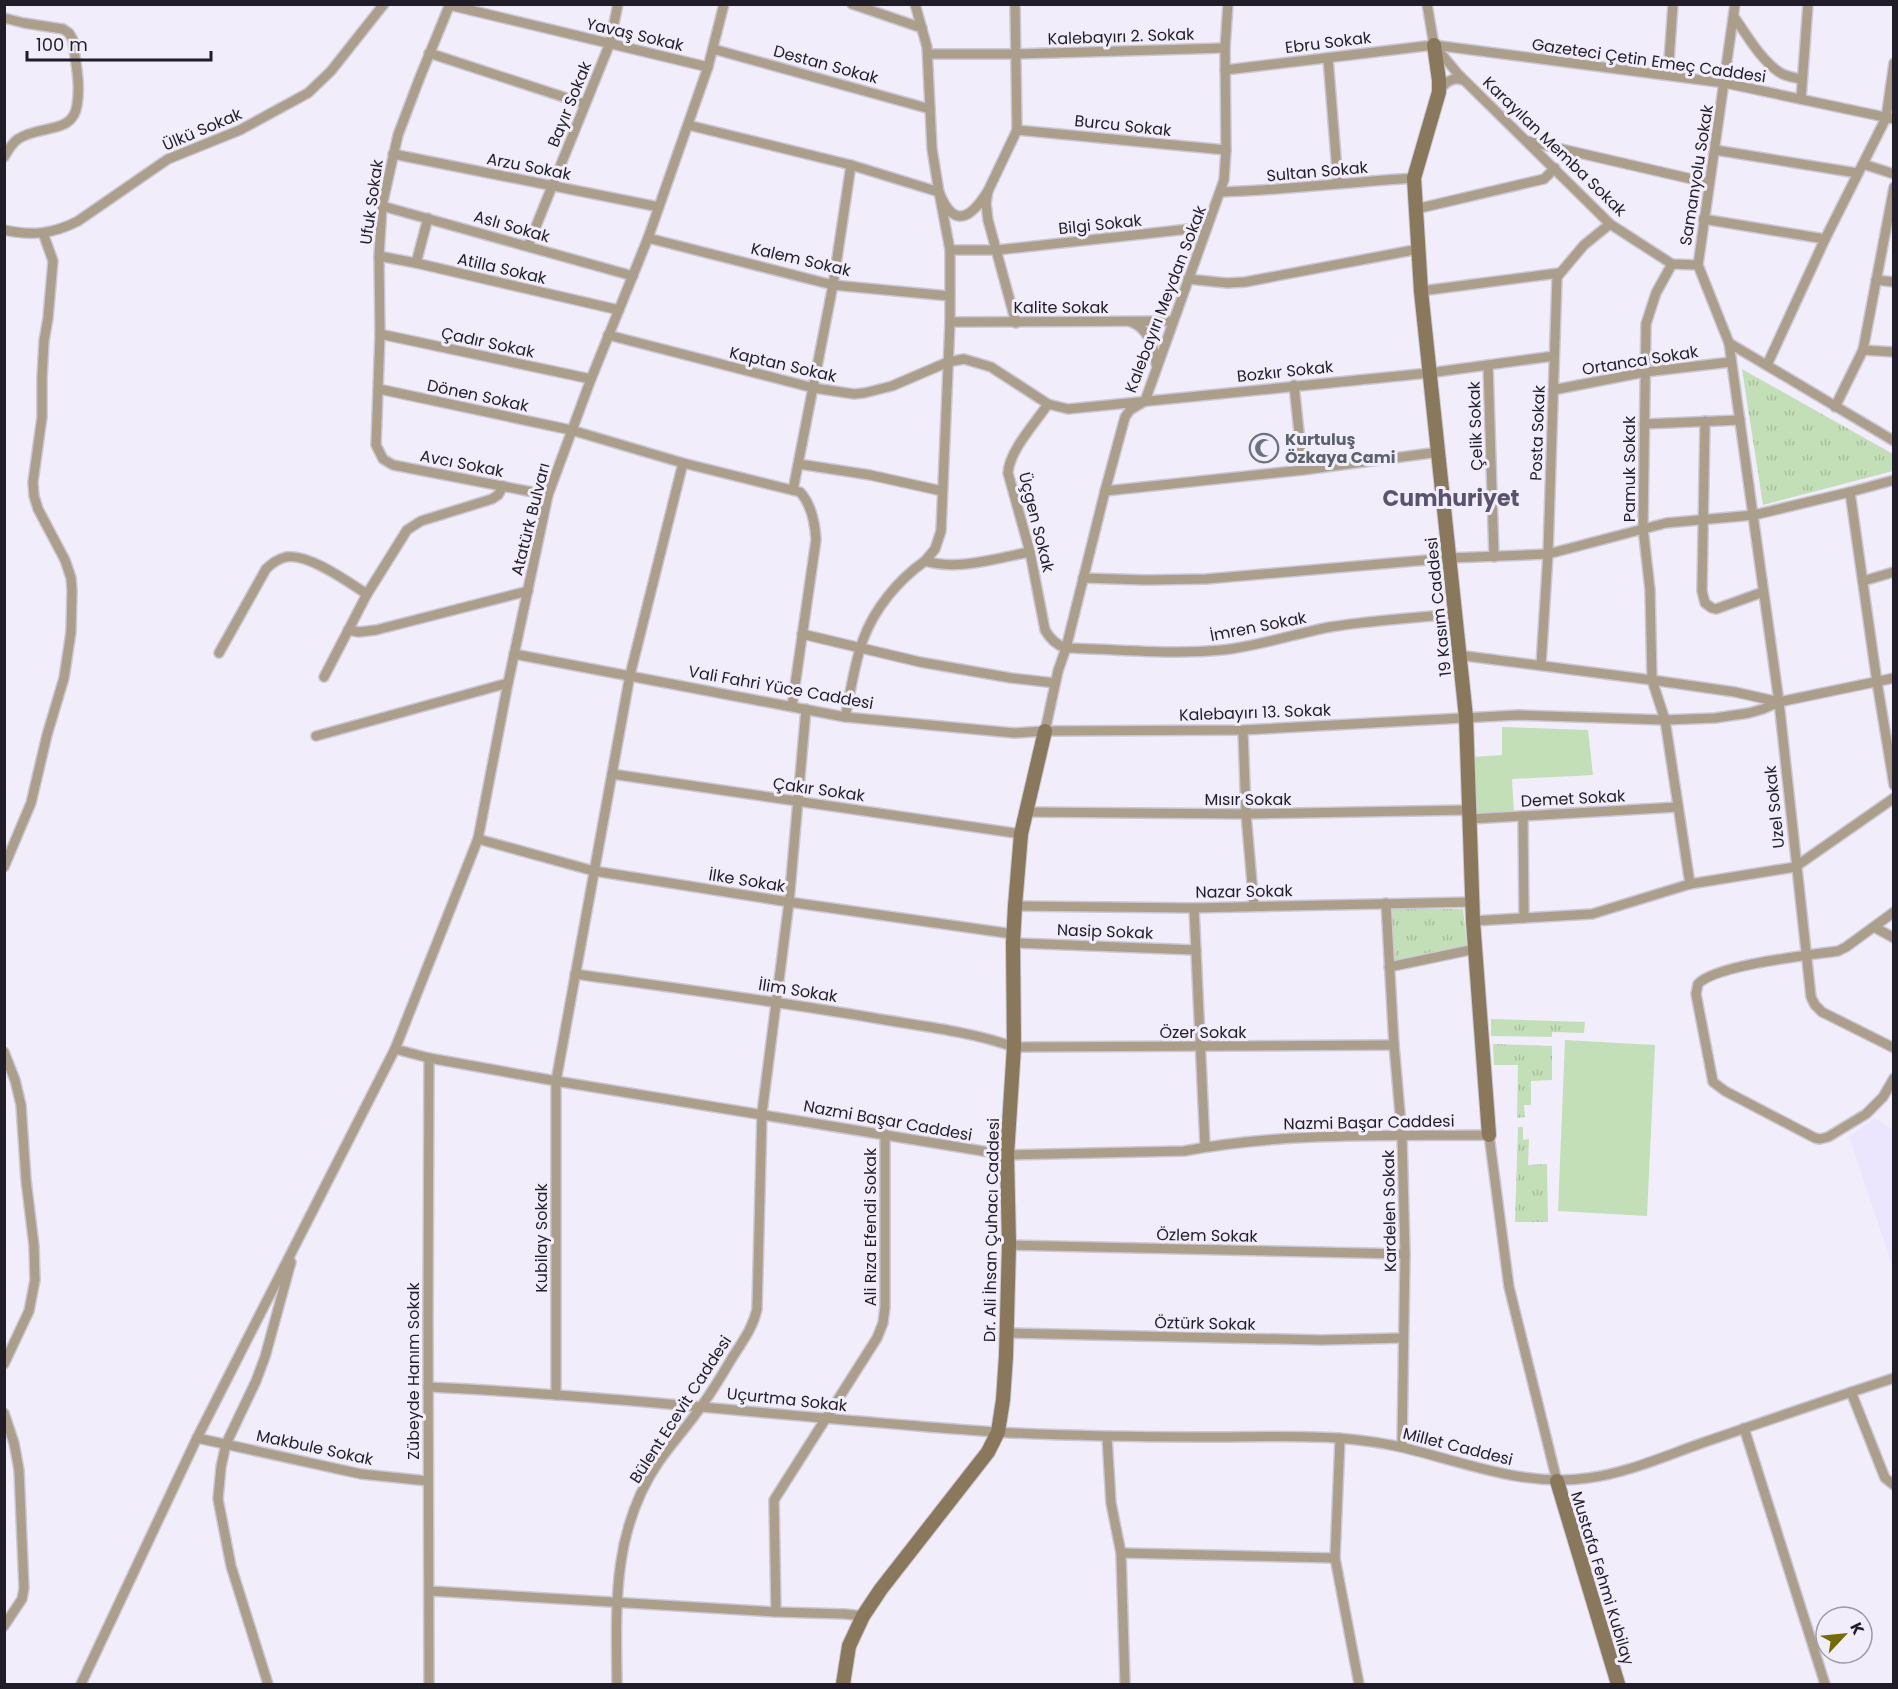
<svg xmlns="http://www.w3.org/2000/svg" width="1898" height="1689" font-family="Poppins,sans-serif">
  <style>
    .built { fill: #ebe5fe }
    .green { fill: #c3dfb7 }
    .park { fill: url(#park-tufts) }
    .lines { fill: none; stroke-linecap: round; stroke-linejoin: round }
    .street-casing { stroke: #cbc8d5; stroke-width: 12 }
    .secondary-casing { stroke: #cbc8d5; stroke-width: 16 }
    .street { stroke: #ab9f8b; stroke-width: 9 }
    .secondary { stroke: #89785b; stroke-width: 14 }
    .labels { text-anchor: middle; stroke-width: 6; stroke-linejoin: round; paint-order: stroke }
    .street-label { font-size: 16px; fill: #201d29; stroke: #f1edfb }
    .worship-label { font-size: 16px; font-weight: bold; fill: #5b616d; stroke: #f1edfb; text-anchor: start }
    .district-label { font-size: 22px; font-weight: bold; fill: #5a526e; stroke: #f1edfb }
  </style>
  <defs>
    <pattern id="park-tufts" width="24" height="20" patternUnits="userSpaceOnUse" patternTransform="scale(1.5)"><rect width="24" height="20" fill="#c3dfb7"/><path d="M3 7l-1-3M5 7V3M7 7l1-3M15 17l-1-3M17 17v-4M19 17l1-3" fill="none" stroke="#a7bf9d"/></pattern>
  </defs>
  <rect width="100%" height="100%" fill="#f1edfb"/>
  <path class="built" d="M1875,1118l18,12v137l-44,-130z"/>
  <g class="green">
    <path d="M1502,727l86,3 5,45 -81,4 2,34 -38,1 -4,-57 30,-2z"/>
    <path d="M1565,1040l90,5 -8,171 -89,-5z"/>
  </g>
  <g class="park">
    <path d="M1742,369l151,85v17l-130,34z"/>
    <path d="M1392,909h71l4,36 -72,15z"/>
    <path d="M1491,1019l94,3 -1,11 -32,-1v5l-61,-1z"/>
    <path d="M1493,1044l59,2v34l-21,1v24h-7l1,12 -8,1 1,-53h-24z"/>
    <path d="M1518,1127h5v13l6,-1 -1,26 19,-1 1,58h-33z"/>
  </g>
  <g class="lines">
    <g class="street-casing">
      <g id="street">
        <path d="M450,4l-30,73 -22,58 -16,71 -3,50 1,78 -4,111 7,14 10,6 155,30"/>
        <path d="M852,4l70,24"/>
        <path d="M915,4l12,43 5,102 7,43 11,58v72l-9,209 -6,18 -10,12"/>
        <path d="M1015,4l2,126 -29,61 -2,12 2,17 28,103"/>
        <path d="M1427,4l7,41 24,29 140,138 12,12 62,40 26,1"/>
        <path d="M1735,4l-37,261 31,78 50,359 32,295 4,8 7,7 72,36"/>
        <path d="M449,5l259,62"/>
        <path d="M1734,17c13,18 26,42 45,55 7,5 15,5 22,7"/>
        <path d="M4,18l20,5 39,6 6,4 4,7c2,21 8,44 4,65 -4,30 -37,19 -59,34 -6,4 -10,11 -14,18"/>
        <path d="M713,49l217,60"/>
        <path d="M429,53l156,51"/>
        <path d="M928,54h89l208,-6"/>
        <path d="M1328,58l10,125"/>
        <path d="M1225,70l209,-25 291,38 169,36"/>
        <path d="M1668,75l5,-71"/>
        <path d="M1439,92c5,-9 13,-16 24,-12"/>
        <path d="M1801,99l7,-95"/>
        <path d="M688,125l163,40 88,27c15,38 32,26 49,-1"/>
        <path d="M1017,130l209,20"/>
        <path d="M1527,141l182,42"/>
        <path d="M1715,150l142,23"/>
        <path d="M393,154l266,53"/>
        <path d="M1863,164l31,10"/>
        <path d="M1221,192c65,-2 129,-10 193,-14"/>
        <path d="M382,206l251,70"/>
        <path d="M1416,209l128,-30 11,-11"/>
        <path d="M1703,219l122,20"/>
        <path d="M4,230c28,6 49,4 74,-9l90,-62 72,-29 68,-37 23,-22 53,-67"/>
        <path d="M648,238l185,47 116,11"/>
        <path d="M528,246l82,-203 8,-39"/>
        <path d="M950,250h47l210,-23"/>
        <path d="M379,256l37,7 203,47"/>
        <path d="M416,263l12,-45"/>
        <path d="M1672,264l-16,29 -10,31 -3,204 7,62 2,90 13,40 25,164"/>
        <path d="M1188,279l39,4 18,-1 174,-33"/>
        <path d="M1876,280l18,2"/>
        <path d="M1421,291l138,-18"/>
        <path d="M950,322l223,-1"/>
        <path d="M1131,322c17,6 24,26 25,42"/>
        <path d="M380,334l211,45"/>
        <path d="M608,335l206,53 40,6 10,-1 28,-7 56,-24 16,-3 27,8 57,37 20,5 361,-36 125,-17"/>
        <path d="M1729,343l165,98"/>
        <path d="M1863,350l31,2"/>
        <path d="M1488,365l6,192"/>
        <path d="M1767,365l58,-126 61,-121 8,-55"/>
        <path d="M1294,385l9,85"/>
        <path d="M379,389l192,41 112,33 117,29c12,13 15,31 16,48l-24,166"/>
        <path d="M1553,390l92,-18 86,-10"/>
        <path d="M1048,404c-12,18 -39,47 -40,69l22,79 15,78c5,9 11,15 21,18 52,1 105,7 156,2 37,-4 72,-16 108,-23 41,-7 83,-9 124,-13"/>
        <path d="M1835,407l28,-57 31,-163"/>
        <path d="M1705,421l-3,170 3,12 7,5 4,1 47,-17"/>
        <path d="M1644,424l96,-4"/>
        <path d="M799,464l71,11 72,16"/>
        <path d="M793,490l40,-205 18,-120"/>
        <path d="M1105,491l198,-21 136,-18"/>
        <path d="M1850,492l27,190 17,103"/>
        <path d="M1083,578l63,2 60,-1 244,-21 98,-4 118,-31 88,-8 96,-23 44,-12"/>
        <path d="M1863,581l31,-9"/>
        <path d="M348,630l11,2 17,-2 152,-39"/>
        <path d="M802,634l118,28 91,16 44,5"/>
        <path d="M219,653l47,-84c6,-6 12,-10 20,-12 22,-4 62,25 81,37"/>
        <path d="M514,654l331,63 169,16 31,-2 198,-1 275,-15 147,5 50,-2 34,-5 14,-4 16,-7 115,-24"/>
        <path d="M1458,655l194,25 83,12 44,10"/>
        <path d="M1541,665l7,-111 9,-277 27,-32 26,-21"/>
        <path d="M324,677l43,-83 40,-64 14,-9 71,-22 6,-4 5,-9"/>
        <path d="M845,717c6,-26 9,-53 18,-77 11,-31 35,-60 62,-79 34,10 71,-3 105,-9"/>
        <path d="M1243,730l3,84 8,92"/>
        <path d="M1045,731l13,-60 8,-23 39,-157 20,-74 5,-7 15,-9 79,-221 2,-30 -1,-102 3,-44"/>
        <path d="M316,736l192,-53"/>
        <path d="M612,774l409,60"/>
        <path d="M1026,812l220,2 224,-4"/>
        <path d="M1523,816l1,102"/>
        <path d="M1470,819l208,-12"/>
        <path d="M478,839l116,32 195,31 224,32"/>
        <path d="M4,867l27,-64 16,-68 17,-57 7,-46 1,-41 -1,-13 -6,-18 -27,-51 -4,-13 -1,-14 9,-65v-39l2,-37 4,-23 5,-57 -10,-28"/>
        <path d="M1386,903l8,142 8,91 3,118 -3,193"/>
        <path d="M1015,906l179,2 279,-6"/>
        <path d="M1194,908l11,238"/>
        <path d="M1894,912l-48,35 -8,4c-28,4 -123,14 -140,33l-2,10 17,88 12,9 90,47 5,1 8,-2 38,-23 17,-17 11,-19"/>
        <path d="M1473,921l119,-7 98,-30 105,-17 99,-69"/>
        <path d="M1874,927l20,11"/>
        <path d="M1013,943l183,7"/>
        <path d="M1389,967l86,-18"/>
        <path d="M575,974c100,14 200,27 299,44 46,8 95,13 140,29l380,-2"/>
        <path d="M395,1049l34,9 127,23 451,74 177,-4c101,-19 203,-15 305,-16l20,152 48,194"/>
        <path d="M4,1052l11,28 6,25 5,75 8,66 1,34 -6,31 -25,53"/>
        <path d="M1009,1245l396,9"/>
        <path d="M1006,1333l316,7 81,-2"/>
        <path d="M428,1387c189,9 378,32 567,45 69,4 139,5 209,5 45,0 90,-2 135,1 22,2 45,5 66,10 61,15 120,39 183,30 39,-5 77,-22 114,-35 64,-22 127,-44 192,-65"/>
        <path d="M1851,1392l34,86 9,7"/>
        <path d="M556,1395v-314l74,-406 53,-212"/>
        <path d="M4,1413l10,30 5,27 5,118 -2,11 -18,27"/>
        <path d="M1744,1428l81,256"/>
        <path d="M1107,1437l4,66 10,50 4,131"/>
        <path d="M197,1438l164,36 67,7"/>
        <path d="M1340,1439l-5,119 24,126"/>
        <path d="M1121,1553l214,5"/>
        <path d="M430,1591l346,21 69,2 18,2"/>
        <path d="M776,1612l-2,-112 103,-162 6,-15 2,-16v-173"/>
        <path d="M81,1684l116,-246 198,-389 83,-210 30,-156 40,-188 43,-116 57,-141 60,-171 16,-63"/>
        <path d="M268,1684l-37,-118 -13,-67 3,-32 5,-23 30,-63 9,-24 26,-95"/>
        <path d="M429,1684l-1,-365 1,-261"/>
        <path d="M617,1684c-1,-78 -5,-153 41,-221 13,-19 29,-36 42,-55 12,-16 22,-33 32,-50 10,-16 21,-30 25,-49l5,-196 27,-211 17,-193"/>
      </g>
    </g>
    <g class="secondary-casing">
      <g id="secondary">
        <path d="M1434,45l5,35v12l-25,86 7,113 45,426 7,204 16,214"/>
        <path d="M1557,1481l61,203"/>
        <path d="M843,1684l6,-38 14,-30 18,-27 107,-137 10,-20 5,-32 3,-44 3,-111 -2,-90 7,-108 -1,-104 2,-37 6,-72 24,-103"/>
      </g>
    </g>
    <use href="#street" class="street"/>
    <use href="#secondary" class="secondary"/>
  </g>
  <defs>
    <g id="mosque-ring" transform="scale(1.5)"><circle r="9.5" fill="#f1edfb" stroke="#6b7280" stroke-width="1.5"/><path d="M3.5-4.9A6 6 0 1 0 3.5 4.9A5 5 0 1 1 3.5-4.9Z" fill="#6b7280"/></g>
  </defs>
  <g fill-rule="evenodd">
    <use href="#mosque-ring" x="1264" y="448"/>
  </g>
  <g class="labels">
    <g class="street-label">
      <text transform="translate(635 34) rotate(13)" y="6">Yavaş Sokak</text>
      <text transform="translate(1121 36) rotate(-2)" y="6">Kalebayırı 2. Sokak</text>
      <text transform="translate(1328 42) rotate(-7)" y="6">Ebru Sokak</text>
      <text transform="translate(1649 60) rotate(8)" y="6">Gazeteci Çetin Emeç Caddesi</text>
      <text transform="translate(826 64) rotate(15)" y="6">Destan Sokak</text>
      <text transform="translate(569 104) rotate(-68)" y="6">Bayır Sokak</text>
      <text transform="translate(1123 125) rotate(6)" y="6">Burcu Sokak</text>
      <text transform="translate(202 129) rotate(-23)" y="6">Ülkü Sokak</text>
      <text transform="translate(1555 146) rotate(44)" y="6">Karayılan Memba Sokak</text>
      <text transform="translate(529 166) rotate(11)" y="6">Arzu Sokak</text>
      <text transform="translate(1317 171) rotate(-5)" y="6">Sultan Sokak</text>
      <text transform="translate(1696 175) rotate(-81)" y="6">Samanyolu Sokak</text>
      <text transform="translate(371 202) rotate(-82)" y="6">Ufuk Sokak</text>
      <text transform="translate(1100 224) rotate(-6)" y="6">Bilgi Sokak</text>
      <text transform="translate(512 226) rotate(16)" y="6">Aslı Sokak</text>
      <text transform="translate(801 259) rotate(13)" y="6">Kalem Sokak</text>
      <text transform="translate(502 268) rotate(13)" y="6">Atilla Sokak</text>
      <text transform="translate(1165 299) rotate(-69)" y="6">Kalebayırı Meydan Sokak</text>
      <text x="1061" y="313">Kalite Sokak</text>
      <text transform="translate(488 342) rotate(12)" y="6">Çadır Sokak</text>
      <text transform="translate(1640 360) rotate(-9)" y="6">Ortanca Sokak</text>
      <text transform="translate(783 364) rotate(13)" y="6">Kaptan Sokak</text>
      <text transform="translate(1285 371) rotate(-6)" y="6">Bozkır Sokak</text>
      <text transform="translate(478 395) rotate(12)" y="6">Dönen Sokak</text>
      <text transform="translate(1475 426) rotate(-92)" y="6">Çelik Sokak</text>
      <text transform="translate(1537 433) rotate(-88)" y="6">Posta Sokak</text>
      <text transform="translate(462 463) rotate(11)" y="6">Avcı Sokak</text>
      <text transform="translate(1629 469) rotate(-90)" y="6">Pamuk Sokak</text>
      <text transform="translate(530 519) rotate(-76)" y="6">Atatürk Bulvarı</text>
      <text transform="translate(1037 522) rotate(76)" y="6">Üçgen Sokak</text>
      <text transform="translate(1438 607) rotate(-96)" y="6">19 Kasım Caddesi</text>
      <text transform="translate(1258 626) rotate(-11)" y="6">İmren Sokak</text>
      <text transform="translate(781 687) rotate(10)" y="6">Vali Fahri Yüce Caddesi</text>
      <text transform="translate(1255 712) rotate(-2)" y="6">Kalebayırı 13. Sokak</text>
      <text transform="translate(819 789) rotate(8)" y="6">Çakır Sokak</text>
      <text transform="translate(1573 798) rotate(-3)" y="6">Demet Sokak</text>
      <text x="1248" y="805">Mısır Sokak</text>
      <text transform="translate(1774 807) rotate(-96)" y="6">Uzel Sokak</text>
      <text transform="translate(747 880) rotate(9)" y="6">İlke Sokak</text>
      <text transform="translate(1244 891) rotate(-1)" y="6">Nazar Sokak</text>
      <text transform="translate(1105 931) rotate(2)" y="6">Nasip Sokak</text>
      <text transform="translate(798 990) rotate(9)" y="6">İlim Sokak</text>
      <text x="1203" y="1038">Özer Sokak</text>
      <text transform="translate(888 1120) rotate(10)" y="6">Nazmi Başar Caddesi</text>
      <text transform="translate(1369 1122) rotate(-1)" y="6">Nazmi Başar Caddesi</text>
      <text transform="translate(1389 1211) rotate(-91)" y="6">Kardelen Sokak</text>
      <text transform="translate(870 1227) rotate(-90)" y="6">Ali Rıza Efendi Sokak</text>
      <text transform="translate(991 1230) rotate(-89)" y="6">Dr. Ali İhsan Çuhacı Caddesi</text>
      <text transform="translate(1207 1235) rotate(1)" y="6">Özlem Sokak</text>
      <text transform="translate(541 1238) rotate(-90)" y="6">Kubilay Sokak</text>
      <text transform="translate(1205 1323) rotate(1)" y="6">Öztürk Sokak</text>
      <text transform="translate(413 1371) rotate(-90)" y="6">Zübeyde Hanım Sokak</text>
      <text transform="translate(787 1399) rotate(6)" y="6">Uçurtma Sokak</text>
      <text transform="translate(680 1409) rotate(-57)" y="6">Bülent Ecevit Caddesi</text>
      <text transform="translate(1458 1446) rotate(14)" y="6">Millet Caddesi</text>
      <text transform="translate(315 1447) rotate(12)" y="6">Makbule Sokak</text>
      <text transform="translate(1603 1578) rotate(73)" y="6">Mustafa Fehmi Kubilay</text>
    </g>
    <g class="worship-label">
      <text x="1285" y="445">Kurtuluş<tspan x="1285" dy="18">Özkaya Cami</tspan></text>
    </g>
    <g class="district-label">
      <text x="1451" y="506">Cumhuriyet</text>
    </g>
  </g>
  <rect width="1898" height="1689" fill="none" stroke="#201d29" stroke-width="12"/>
  <g transform="translate(1844 1635) rotate(64)"><circle r="28" fill="#f1edfb" stroke="#9d9aa7" stroke-width="1.5"/>
  <path d="M0-4.5L10 22L0 15L-10 22Z" fill="#746c07"/>
  <text y="-9" font-size="16" font-weight="bold" text-anchor="middle" fill="#201d29">K</text>
  </g>
  <path d="M27 51v9h184v-9" fill="none" stroke="#201d29" stroke-width="3"/>
  <text x="36" y="51" font-size="18" fill="#201d29" stroke="#f1edfb" stroke-width="4.5" paint-order="stroke">100 m</text>
</svg>
